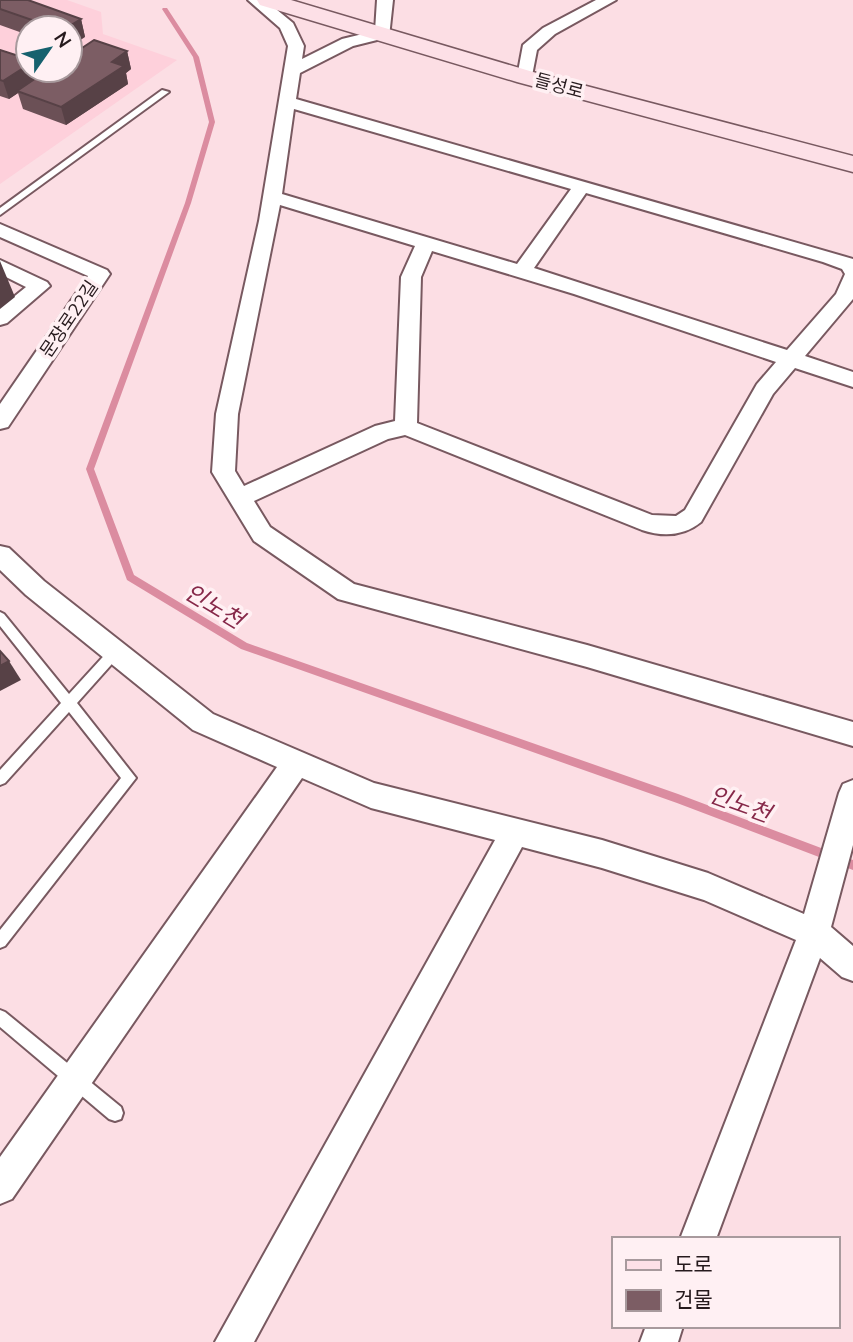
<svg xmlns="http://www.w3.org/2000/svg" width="853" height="1342" font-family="'Nunito Sans','Noto Sans KR',sans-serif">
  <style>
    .built { fill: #fed0db; fill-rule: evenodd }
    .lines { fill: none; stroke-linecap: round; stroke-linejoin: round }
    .stream { fill: #db8ca0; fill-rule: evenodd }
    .lane-casing { stroke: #785960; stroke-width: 4 }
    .street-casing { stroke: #785960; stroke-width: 4 }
    .secondary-casing { stroke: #785960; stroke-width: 3 }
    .lane { fill: #fff; fill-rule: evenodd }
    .street { fill: #fff; fill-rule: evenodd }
    .secondary { fill: #fde0e7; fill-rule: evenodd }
    .wall { fill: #6b5056 }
    .shaded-wall { fill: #574146 }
    .building { fill: #7c5d64; stroke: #574146; stroke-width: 2 }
    .labels { text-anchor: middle; stroke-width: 7; stroke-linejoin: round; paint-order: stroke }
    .far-street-label { font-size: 18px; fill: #261a1d; stroke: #fff0f3 }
    .water-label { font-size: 23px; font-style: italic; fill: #862849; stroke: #fff0f3 }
  </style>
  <rect width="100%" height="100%" fill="#fcdee4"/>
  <path class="built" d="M0,0h67l34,12 2,22 74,26 -177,124zM28,28h42v42h-42z"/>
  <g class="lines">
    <path class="stream" d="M163,8h4l32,49 16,65 -24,81 -97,266 40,106 113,68 431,151 175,66v10l-176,-67 -436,-154 -114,-69 -41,-111 99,-266 24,-81 -16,-65 -31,-48z"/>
    <g class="lane-casing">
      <g id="lane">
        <path d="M162,90l7,2 -169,123v-7z"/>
        <path d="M0,612l4,2 65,80 42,-46h8l2,4 -2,4 -42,47 59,75 -131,168 -5,2v-18l121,-152 -52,-66 -64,71 -5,2v-15l61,-67 -61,-77z"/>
        <path d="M0,1010l5,2 116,95 2,6 -2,6 -6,2 -6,-2 -109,-92z"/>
      </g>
    </g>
    <g class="street-casing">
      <g id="street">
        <path d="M248,0h17l28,23 11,23 -2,13 40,-20 33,-8 2,-31h16l-4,37 -36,9 -53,27 -4,26 557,160v40l-48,57 48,16v15l-58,-19 -22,26 -72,128c-17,14 -38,15 -59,8l-237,-95 -17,4 -134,62 16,26 84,57 233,61 266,77v24l-266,-79 -249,-68 -84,-58 -42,-69 4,-58 43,-193 29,-175 -8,-18zM294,109l277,80 -54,75 -235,-70zM586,193l237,69 19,7 3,5 -9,20 -49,56 -253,-82zM280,205l135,41 -14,31 -6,144 -20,5 -131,60 -9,-15 3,-57zM432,251l142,43 202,68 -19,22 -72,126 -9,6 -24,-1 -235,-92 4,-146z"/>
        <path d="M596,0h20l-61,34 -18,16 -6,31h-12l-2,-4 6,-32 20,-17z"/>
        <path d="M0,224l107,46 3,4 -102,153 -8,2v-25l88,-128 -88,-39z"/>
        <path d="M0,260l47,22 3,4 -43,37 -7,2v-17l26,-21 -26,-13z"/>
        <path d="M0,546l9,2 35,33 169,133 161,69 228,57 106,33 96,41 35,-121 4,-9 10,-4v65l-22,82 22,19v35l-11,-4 -22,-19 -104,281h-36l116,-299 -92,-40 -102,-32 -80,-21 -268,495h-39l280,-502 -124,-32 -69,-30 -290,421 -12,5v-47l277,-390 -84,-37 -167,-135 -26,-25z"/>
        <path d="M646,1326h37l-5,16h-38z"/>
      </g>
    </g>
    <g class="secondary-casing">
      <path id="secondary" d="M257,0h34l242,72 320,84v16l-336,-90 -257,-77z"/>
    </g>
    <use href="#lane" class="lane"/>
    <use href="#street" class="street"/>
    <use href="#secondary" class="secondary"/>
  </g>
  <g class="wall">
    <path d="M0,0l81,19 4,18 -15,-9h-42v7l-28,-10z"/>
    <path d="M0,50l39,26 88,-25 4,18 -5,4 2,11 -62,41 -43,-16 -5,-16 -9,6 -9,-3z"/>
  </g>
  <g class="shaded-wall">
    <path d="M81,19l4,18 -15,10v-19h-4z"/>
    <path d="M127,51l4,18 -5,4 2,11 -62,41 -5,-18 51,-45z"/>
    <path d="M28,65v5h9l2,9 -22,12 1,2 -9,6 -6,-18z"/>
    <path d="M0,261l15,36 -15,12z"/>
    <path d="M9,661l12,19 -21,11v-25z"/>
  </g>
  <g class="building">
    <path d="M0,0h28l53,19 -15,9h-11l-55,-19z"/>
    <path d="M94,40l33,11 -15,11 12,4 -63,41 -44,-16 31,-21h22v-14z"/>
    <path d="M0,50l28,9v6l-25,16 -3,-1z"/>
    <path d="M0,651l9,10 -9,5z"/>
  </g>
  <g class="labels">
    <g class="far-street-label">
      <text transform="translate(559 86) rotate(15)" y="6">들성로</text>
      <text transform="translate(69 319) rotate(-56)" y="6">문장로22길</text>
    </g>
    <g class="water-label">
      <text transform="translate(214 606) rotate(31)" y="8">인노천</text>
      <text transform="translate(740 804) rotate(20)" y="8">인노천</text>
    </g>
  </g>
  <rect x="612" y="1237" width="228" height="91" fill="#fff0f3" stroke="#a89a9d" stroke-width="2"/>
  <rect x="626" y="1260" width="35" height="10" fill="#fde0e7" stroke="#a89a9d" stroke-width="2"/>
  <text x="674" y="1272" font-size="21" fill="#261a1d">도로</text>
  <rect x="626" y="1290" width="35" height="21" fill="#7c5d64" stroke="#a89a9d" stroke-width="2"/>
  <text x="674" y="1307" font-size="21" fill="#261a1d">건물</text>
  <g transform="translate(49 49) rotate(56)"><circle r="33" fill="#fff0f3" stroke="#a89a9d" stroke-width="2"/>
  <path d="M0-5L12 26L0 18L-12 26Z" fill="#16616e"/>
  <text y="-10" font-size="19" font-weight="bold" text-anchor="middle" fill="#261a1d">N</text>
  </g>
</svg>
